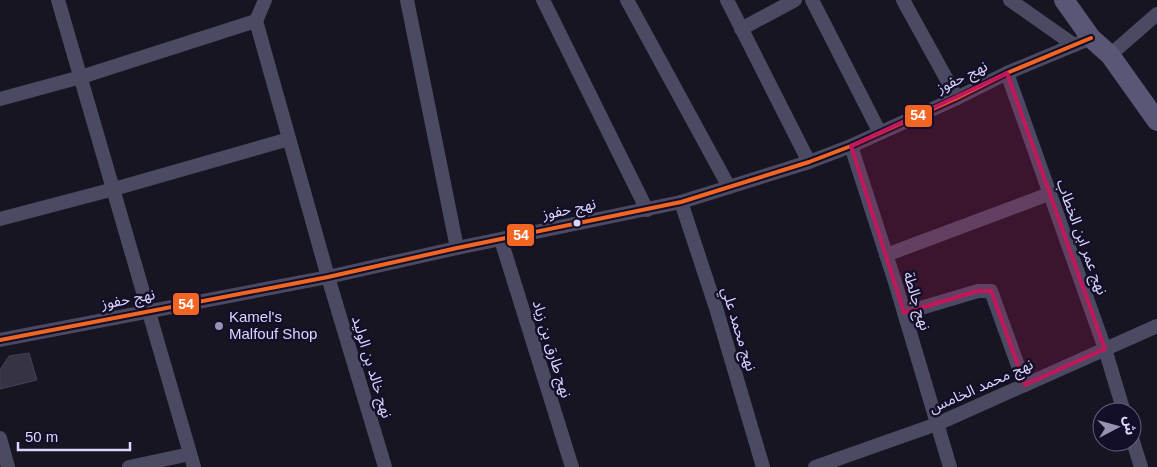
<svg xmlns="http://www.w3.org/2000/svg" width="1157" height="467" font-family="Helvetica,'Noto Sans Arabic',sans-serif">
  <style>
    .building { fill: #363344; stroke: #454056 }
    .lines { fill: none; stroke-linecap: round; stroke-linejoin: round }
    .street { stroke: #4b4a63; stroke-width: 14 }
    .secondary { stroke: #595676; stroke-width: 20 }
    .bus-1-casing { stroke: #140f28; stroke-width: 8 }
    .bus-1 { stroke: #f26522; stroke-width: 4 }
    .marked { fill: #c2185b; fill-opacity: 0.2; stroke: #c2185b; stroke-width: 4; stroke-linejoin: round }
    .bus-dot { fill: #dcd6ff; stroke: #140f28; stroke-width: 2 }
    .poi-dot { fill: #9792b2; stroke: #140f28; stroke-width: 2 }
    .labels { text-anchor: middle; stroke-width: 5; stroke-linejoin: round; paint-order: stroke }
    .street-label { font-size: 15px; fill: #dcd6ff; stroke: #140f28 }
    .poi-label { font-size: 15px; fill: #dcd6ff; stroke: #140f28; text-anchor: start }
    .line-badge { stroke: #140f28; stroke-width: 2 }
    .badge-label { font-size: 14px; text-anchor: middle; font-weight: bold; fill: #fff }
  </style>
  <rect width="100%" height="100%" fill="#181522"/>
  <path class="building" d="M29,353l8,27 -37,9v-19l9,-14z"/>
  <g class="lines">
    <g class="street">
      <path d="M58,0l136,467"/>
      <path d="M407,0l50,248"/>
      <path d="M543,0l104,210"/>
      <path d="M627,0l102,187"/>
      <path d="M727,0l82,162"/>
      <path d="M812,0l67,131"/>
      <path d="M903,0l54,98"/>
      <path d="M1010,0l64,45"/>
      <path d="M256,21l72,256 57,190"/>
      <path d="M741,29l54,-29"/>
      <path d="M1110,55l47,-41"/>
      <path d="M1007,73l98,276 19,63"/>
      <path d="M0,99l81,-22 175,-56 9,-21"/>
      <path d="M851,146l44,136 55,185"/>
      <path d="M681,202l35,106 47,159"/>
      <path d="M0,219l114,-30 175,-50"/>
      <path d="M501,240l71,227"/>
      <path d="M886,255l163,-61"/>
      <path d="M904,313l74,-22h13l34,94"/>
      <path d="M0,340l328,-63 129,-29 224,-46 128,-40 42,-16 106,-48 50,-25 84,-35"/>
      <path d="M0,438l8,29"/>
      <path d="M1132,438l9,29"/>
      <path d="M129,467l61,-13"/>
      <path d="M815,467l122,-43 220,-98"/>
    </g>
    <path class="secondary" d="M1064,0l27,38 19,17 47,66"/>
    <g class="bus-1-casing">
      <path id="bus-1" d="M0,340l328,-63 129,-29 224,-46 128,-40 42,-16 106,-48 50,-25 84,-35"/>
    </g>
    <use href="#bus-1" class="bus-1"/>
  </g>
  <path class="marked" d="M1007,73l98,276 -80,36 -34,-94h-13l-74,22 -53,-167z"/>
  <circle class="bus-dot" cx="577" cy="223" r="4.5"/>
  <circle class="poi-dot" cx="219" cy="326" r="5"/>
  <g class="labels">
    <g class="street-label">
      <text transform="translate(962 77) rotate(-26)" y="5">نهج حفوز</text>
      <text transform="translate(569 209) rotate(-12)" y="5">نهج حفوز</text>
      <text transform="translate(1082 237) rotate(70)" y="5">نهج عمر ابن الخطاب</text>
      <text transform="translate(128 299) rotate(-11)" y="5">نهج حفوز</text>
      <text transform="translate(917 301) rotate(73)" y="5">نهج جالطة</text>
      <text transform="translate(739 329) rotate(73)" y="5">نهج محمد علي</text>
      <text transform="translate(552 349) rotate(73)" y="5">نهج طارق بن زياد</text>
      <text transform="translate(372 367) rotate(73)" y="5">نهج خالد بن الوليد</text>
      <text transform="translate(981 386) rotate(-24)" y="5">نهج محمد الخامس</text>
    </g>
    <g class="poi-label">
      <text x="229" y="322">Kamel's<tspan x="229" dy="17">Malfouf Shop</tspan></text>
    </g>
  </g>
  <g class="line-badge">
    <rect x="904" y="104" width="29" height="24" rx="5" fill="#f26522"/>
    <rect x="506" y="223" width="29" height="24" rx="5" fill="#f26522"/>
    <rect x="172" y="292" width="28" height="24" rx="5" fill="#f26522"/>
  </g>
  <g class="badge-label">
    <text x="918" y="120">54</text>
    <text x="521" y="240">54</text>
    <text x="186" y="309">54</text>
  </g>
  <g transform="translate(1117 427) rotate(84)"><circle r="24" fill="#140f28" stroke="#645f7e"/>
  <path d="M0-4L9 19L0 12L-9 19Z" fill="#9792b2"/>
  <text y="-8" font-size="14" font-weight="bold" text-anchor="middle" fill="#dcd6ff">ش</text>
  </g>
  <path d="M18 442v8h112v-8" fill="none" stroke="#dcd6ff" stroke-width="2.5"/>
  <text x="25" y="442" font-size="15" fill="#dcd6ff" stroke="#140f28" stroke-width="4" paint-order="stroke">50 m</text>
</svg>
